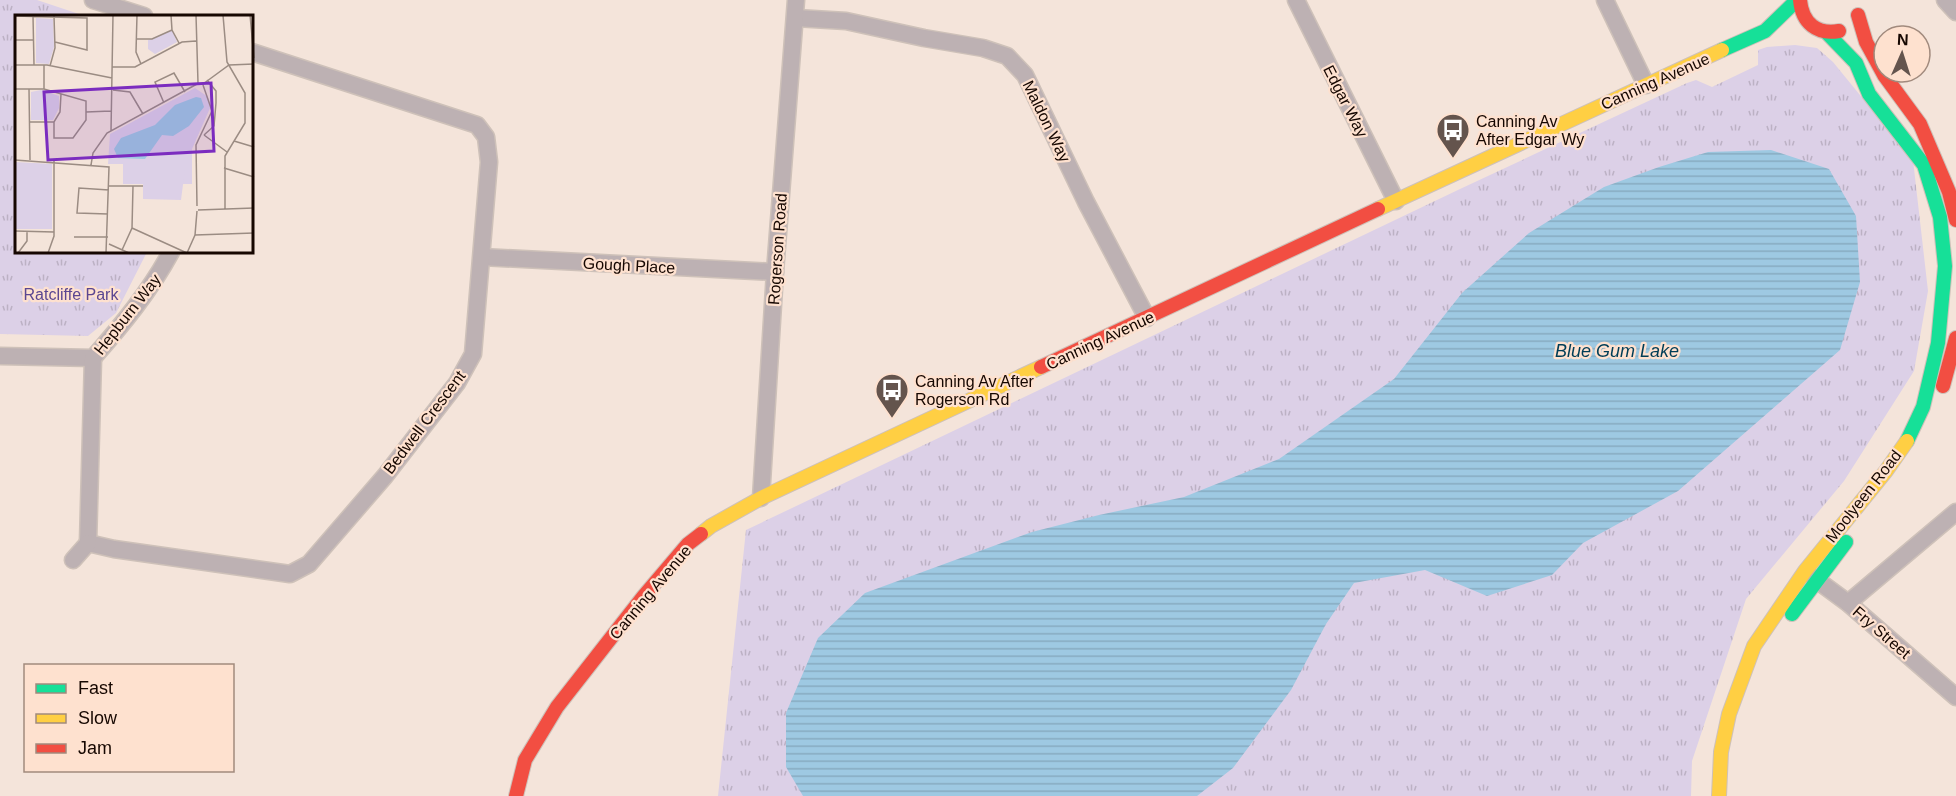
<svg xmlns="http://www.w3.org/2000/svg" width="1956" height="796" font-family="Arial,sans-serif">
  <style>
    .park { fill: url(#park-tufts) }
    .water { fill: url(#water-rules) }
    .lines { fill: none; stroke-linecap: round; stroke-linejoin: round }
    .street-casing { stroke: #cec1b9; stroke-width: 19 }
    .fast-casing { stroke: #cec1b9; stroke-width: 16 }
    .slow-casing { stroke: #cec1b9; stroke-width: 16 }
    .jam-casing { stroke: #cec1b9; stroke-width: 16 }
    .street { stroke: #bdb1b3; stroke-width: 16 }
    .fast { stroke: #16e098; stroke-width: 14 }
    .slow { stroke: #ffcf43; stroke-width: 14 }
    .jam { stroke: #f24e42; stroke-width: 14 }
    .labels { text-anchor: middle; stroke-width: 4.5; stroke-linejoin: round; paint-order: stroke }
    .street-label { font-size: 16px; fill: #160701; stroke: #fee1cf }
    .poi-label { font-size: 16px; fill: #160701; stroke: #fee1cf; text-anchor: start }
    .park-label { font-size: 16px; fill: #5b4691; stroke: #fee1cf }
    .water-label { font-size: 18px; font-style: italic; fill: #003d57; stroke: #fee1cf }
    .inset-road { fill: none; stroke: #9b8c83; stroke-width: 1.5 }
    .view { fill: #7b2cbf; fill-opacity: 0.15; stroke: #7b2cbf; stroke-width: 3 }
    .inset-edge { fill: none; stroke: #160701; stroke-width: 3 }
  </style>
  <defs>
    <pattern id="park-tufts" width="24" height="20" patternUnits="userSpaceOnUse" patternTransform="scale(1.5)"><rect width="24" height="20" fill="#dcd0e7"/><path d="M3 7l-1-3M5 7V3M7 7l1-3M15 17l-1-3M17 17v-4M19 17l1-3" fill="none" stroke="#bcb1c4"/></pattern>
    <pattern id="water-rules" width="6" height="5" patternUnits="userSpaceOnUse" patternTransform="scale(1.5)"><rect width="6" height="5" fill="#9ec9e2"/><path d="M0 2.5h6" fill="none" stroke="#87abc0"/></pattern>
  </defs>
  <rect width="100%" height="100%" fill="#f4e4da"/>
  <g class="park">
    <path d="M0,0h37l48,16h-69v236h131l-31,61 -28,23 -88,-2z"/>
    <path d="M1795,45l22,3 16,14 80,98 15,131 -14,80 -70,110 -98,118 -54,162 -1,35h-973l28,-266 714,-341 227,-106 9,-3 16,7 46,-22v-15l9,-3z"/>
  </g>
  <path class="water" d="M1771,150l58,19 27,47 4,66 -20,68 -162,141 -95,52 -31,32 -65,21 -62,-26 -71,13 -28,41 -35,66 -58,78 -36,28h-394l-17,-29v-54l32,-75 47,-45 167,-61 67,-17 85,-18 95,-38 115,-80 68,-86 67,-60 75,-46 55,-20 49,-15z"/>
  <g class="lines">
    <g class="street-casing">
      <g id="street">
        <path d="M93,0l51,16"/>
        <path d="M1296,0l100,201"/>
        <path d="M1605,0l41,85"/>
        <path d="M1945,0l11,12"/>
        <path d="M796,18l50,3 78,17 59,10 24,8 18,19 61,127 61,116"/>
        <path d="M482,257l293,15"/>
        <path d="M0,356l93,2c29,-33 57,-67 78,-106"/>
        <path d="M93,358l-5,185 26,6 176,25 19,-10 76,-88 72,-93 16,-29 16,-192 -3,-25 -9,-12 -225,-73"/>
        <path d="M761,498l14,-226 21,-272"/>
        <path d="M73,560l15,-17"/>
        <path d="M1810,575l38,28 108,94"/>
        <path d="M1848,603l108,-91"/>
      </g>
    </g>
    <g class="fast-casing">
      <g id="fast">
        <path d="M1826,32l30,31 13,31 55,71 16,52 5,49 -7,77 -15,64 -16,34"/>
        <path d="M1722,50l43,-19 32,-31"/>
        <path d="M1792,614l54,-72"/>
      </g>
    </g>
    <g class="slow-casing">
      <g id="slow">
        <path d="M1378,209l344,-159"/>
        <path d="M701,534l10,-8 50,-28 280,-131"/>
        <path d="M1719,796l2,-44 8,-38 25,-68 51,-75 81,-100 21,-30"/>
      </g>
    </g>
    <g class="jam-casing">
      <g id="jam">
        <path d="M1800,0c2,23 17,35 39,31"/>
        <path d="M1858,15l8,27 18,33 36,49 29,68 7,28"/>
        <path d="M1041,367l337,-158"/>
        <path d="M1943,386l13,-48"/>
        <path d="M516,796l9,-36 32,-53 86,-110 45,-53 13,-10"/>
      </g>
    </g>
    <use href="#street" class="street"/>
    <use href="#fast" class="fast"/>
    <use href="#slow" class="slow"/>
    <use href="#jam" class="jam"/>
  </g>
  <defs>
    <g id="bus-pin" transform="scale(1.725)"><path d="M0 17L-7.5 6A9.5 9.5 0 1 1 7.5 6Z" fill="#64544d" stroke="#fee1cf"/><path d="M-5-6H5V4H4V6H2V4H-2V6H-4V4H-5ZM-3.5-4V0h7V-4ZM-3.5 1.2v1.5H-2V1.2ZM2 1.2v1.5H3.5V1.2Z" fill="#fff"/></g>
  </defs>
  <g fill-rule="evenodd">
    <use href="#bus-pin" x="1453" y="130"/>
    <use href="#bus-pin" x="892" y="390"/>
  </g>
  <g class="labels">
    <g class="street-label">
      <text transform="translate(1655 81) rotate(-24)" y="6">Canning Avenue</text>
      <text transform="translate(1346 101) rotate(63)" y="6">Edgar Way</text>
      <text transform="translate(1047 121) rotate(64)" y="6">Maldon Way</text>
      <text transform="translate(777 249) rotate(-86)" y="6">Rogerson Road</text>
      <text transform="translate(629 265) rotate(3)" y="6">Gough Place</text>
      <text transform="translate(127 314) rotate(-52)" y="6">Hepburn Way</text>
      <text transform="translate(1100 340) rotate(-25)" y="6">Canning Avenue</text>
      <text transform="translate(424 422) rotate(-53)" y="6">Bedwell Crescent</text>
      <text transform="translate(1863 496) rotate(-52)" y="6">Moolyeen Road</text>
      <text transform="translate(650 592) rotate(-50)" y="6">Canning Avenue</text>
      <text transform="translate(1882 632) rotate(41)" y="6">Fry Street</text>
    </g>
    <g class="poi-label">
      <text x="1476" y="127">Canning Av<tspan x="1476" dy="18">After Edgar Wy</tspan></text>
      <text x="915" y="387">Canning Av After<tspan x="915" dy="18">Rogerson Rd</tspan></text>
    </g>
    <g class="park-label">
      <text x="71" y="300">Ratcliffe Park</text>
    </g>
    <g class="water-label">
      <text x="1617" y="357">Blue Gum Lake</text>
    </g>
  </g>
  <g transform="translate(15 15)">
    <rect width="238" height="238" fill="#f4e4da"/>
    <path d="M21,3l17,1 1,28 -5,17 -13,-1zM157,15l5,12 -22,12 -7,-5v-9zM180,73l13,9 2,11 -18,41v35h-69v-20h-15l2,-30zM26,75l18,6v12l-6,12h-22v-28zM0,147l37,2v65h-37z" fill="#dcd0e7"/>
    <path d="M128,154h42l-4,31 -38,-1zM13,159l15,11v10l-7,7 6,6 -1,10 -14,9 -12,-1v-50z" fill="#dcd0e7"/>
    <path d="M181,82l5,1 3,9 -15,19 -16,10 -11,-1 -17,24 -27,-1 -4,-9 7,-11 34,-13 20,-20z" fill="#9ec9e2"/>
    <path class="inset-road" d="M122,0l-1,37 5,12M156,0l1,15 7,13M181,0l2,68M208,0l4,47 18,31v30l-20,33v53M235,0l4,43M0,1l72,2v32l-32,-8M18,1l1,49M122,24h15l20,-9M0,25h19M0,50h32l65,13M29,50v24M35,51l5,-18 -1,-32M97,52h23l47,-25 14,-1M188,69l26,-19 25,-1M0,74h29l42,12v19l-13,18h-19v-16M14,74l1,71M98,75l17,2 13,22M149,88l-9,-21 19,-9 11,19M71,97l25,-1M15,107h24l6,-10 1,-18M96,116l2,-116M189,120l10,-9 2,-23v-12l-9,-11M189,120l23,17M219,126l20,6M0,145l94,7 -3,86M76,150l2,-12 14,-20 90,-49M209,153l30,9M94,171h34M182,191l-1,-61 16,-34 -9,-26M183,195l56,-2M93,199l-31,-1 2,-25 30,2M117,213l55,25M0,216l39,1M180,220l59,-2M59,222h34M94,229l20,9M107,235l10,-22 1,-42M3,238l9,-12v-10M33,238l6,-17v-75M172,238l8,-18 2,-24"/>
    <path class="view" d="M196,68l3,68 -166,9 -4,-68z"/>
    <rect width="238" height="238" class="inset-edge"/>
  </g>
  <rect x="24" y="664" width="210" height="108" fill="#fee1cf" stroke="#a18a7d" stroke-width="1.5"/>
  <rect x="36" y="684" width="30" height="9" fill="#16e098" stroke="#a18a7d" stroke-width="1.5"/>
  <text x="78" y="694" font-size="18" fill="#160701">Fast</text>
  <rect x="36" y="714" width="30" height="9" fill="#ffcf43" stroke="#a18a7d" stroke-width="1.5"/>
  <text x="78" y="724" font-size="18" fill="#160701">Slow</text>
  <rect x="36" y="744" width="30" height="9" fill="#f24e42" stroke="#a18a7d" stroke-width="1.5"/>
  <text x="78" y="754" font-size="18" fill="#160701">Jam</text>
  <g transform="translate(1902 54) rotate(3)"><circle r="28" fill="#fee1cf" stroke="#a18a7d" stroke-width="1.5"/>
  <path d="M0-4.5L10 22L0 15L-10 22Z" fill="#64544d"/>
  <text y="-9" font-size="16" font-weight="bold" text-anchor="middle" fill="#160701">N</text>
  </g>
</svg>
